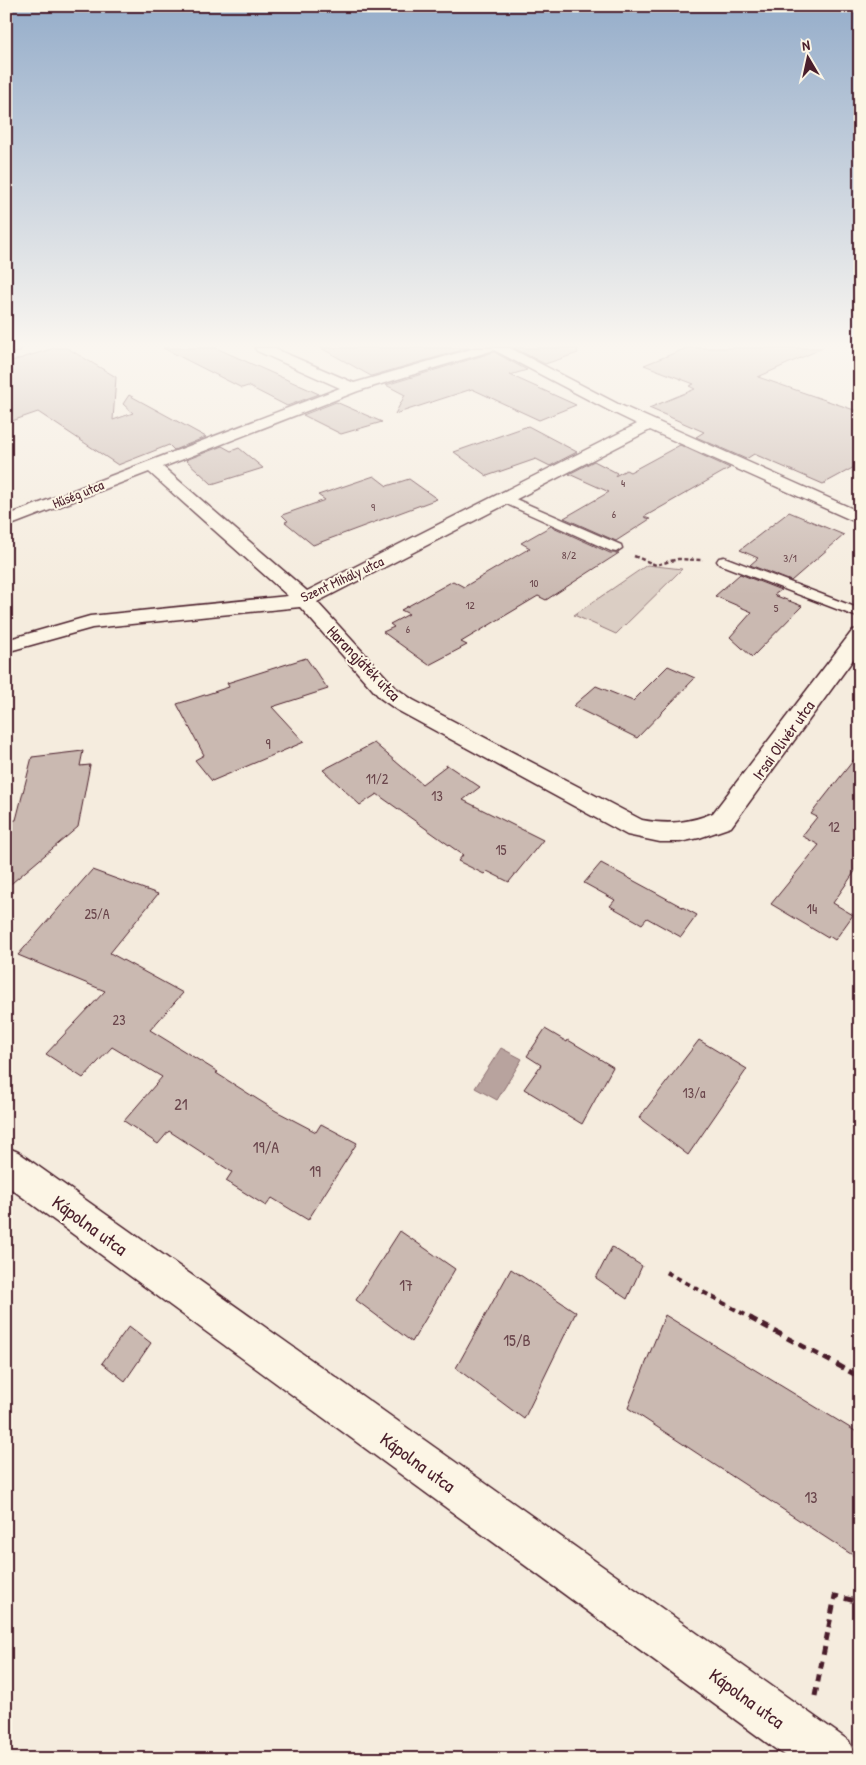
<svg xmlns="http://www.w3.org/2000/svg" width="866" height="1765" font-family="'Patrick Hand',sans-serif">
  <style>
    .green { fill: #dbcec4; stroke: #927678 }
    .water { fill: #b8a39e; stroke: #8c6e70 }
    .building { fill: #cab9b1; stroke: #4a1f2b }
    .lines { fill: none; stroke-linecap: round; stroke-linejoin: round }
    .lane-casing { stroke: #4a1f2b; stroke-width: 3 }
    .street-casing { stroke: #4a1f2b; stroke-width: 3 }
    .path-far2 { stroke: #4a1f2b; stroke-width: 2.5; stroke-dasharray: 4 2.5; stroke-linecap: butt }
    .path-far1 { stroke: #4a1f2b; stroke-width: 4; stroke-dasharray: 6 4.5; stroke-linecap: butt }
    .path { stroke: #4a1f2b; stroke-width: 5; stroke-dasharray: 8 6; stroke-linecap: butt }
    .lane { fill: #fcf5e5; fill-rule: evenodd }
    .street { fill: #fcf5e5; fill-rule: evenodd }
    .labels { text-anchor: middle; stroke-width: 4; stroke-linejoin: round; paint-order: stroke }
    .far-number-label { font-size: 11px; fill: #6a464c }
    .far-street-label { font-size: 14px; fill: #4a1f2b; stroke: #fcf5e5 }
    .number-label { font-size: 14px; fill: #6a464c }
    .street-label { font-size: 16px; fill: #4a1f2b; stroke: #fcf5e5 }
    .near-number-label { font-size: 16px; fill: #6a464c }
    .near-street-label { font-size: 19px; fill: #4a1f2b; stroke: #fcf5e5 }
  </style>
  <rect width="100%" height="100%" fill="#f5ecde"/>
  <filter id="ink" filterUnits="userSpaceOnUse"><feTurbulence type="fractalNoise" baseFrequency=".02" numOctaves="2"/><feDisplacementMap in="SourceGraphic" scale="10" xChannelSelector="R" yChannelSelector="G"/><feConvolveMatrix kernelMatrix="1 2 1 2 8 2 1 2 1" color-interpolation-filters="sRGB"/></filter>
  <g filter="url(#ink)">
    <path class="green" d="M647,565l35,4 -66,65 -42,-19z"/>
    <path class="water" d="M501,1048l21,11 -25,41 -22,-12z"/>
    <g class="building">
      <path d="M54,348h13l49,29 -3,43 20,-7 -10,-9 6,-9 77,42 -32,13 -5,-5 -51,20 -80,-53 -32,11v-60z"/>
      <path d="M163,348h53l103,46 -32,12 -39,-20 -6,2z"/>
      <path d="M321,348h148l-98,28z"/>
      <path d="M514,348h63l1,5 -33,11z"/>
      <path d="M687,348h136l-65,29 102,35 -8,4 8,2v46l-37,20 -69,-30 -8,5 -50,-22 8,-5 -55,-24 46,-19 -6,-3 5,-2 -50,-19z"/>
      <path d="M494,352l33,18 -17,5 66,30 -37,15 -67,-31 -77,25 10,-19 -19,-10z"/>
      <path d="M336,402l46,20 -41,12 -38,-19z"/>
      <path d="M528,426l49,26 -27,14 -14,-7 -49,17 -33,-24z"/>
      <path d="M680,445l50,23 -86,49 6,2 -34,22 -52,-23 45,-26 -40,-18 25,-13 23,12 -2,3 11,-6 4,2z"/>
      <path d="M222,446l9,5 8,-3 24,20 -51,16 -26,-24z"/>
      <path d="M374,476l13,10 22,-7 28,20 -124,46 -28,-23 3,-1 -6,-6 43,-15 -7,-5z"/>
      <path d="M789,512l55,23 -53,46 -41,-16 8,-7 -18,-8z"/>
      <path d="M551,526l59,27h9l-73,47 -8,-4 -77,46 6,3 -38,20 -46,-33 11,-5 -4,-3 19,-10 -8,-4 52,-29 11,6 66,-39 -9,-5z"/>
      <path d="M740,574l41,16 -7,5 28,11 -50,51 -22,-20 22,-25 -37,-16z"/>
      <path d="M306,658l22,31 -56,18 32,35 -92,39 -17,-21 9,-5 -27,-51 52,-17 -2,-4z"/>
      <path d="M668,666l27,12 -58,60 -64,-32 23,-20 37,15z"/>
      <path d="M374,743l48,41 25,-19 33,22 -17,13 80,40 -34,42 -22,-11 -3,3 -26,-13 5,-6 -86,-61 -17,11 -37,-35z"/>
      <path d="M83,751l-3,15 10,-1 -12,62 -72,61v-67l10,-1 16,-63z"/>
      <path d="M860,752v112l-27,39 20,12 -18,25 -6,-4 -1,2 -57,-34 48,-59 -17,-9 15,-19 -6,-3z"/>
      <path d="M601,863l96,52 -16,22 -34,-19 -5,6 -32,-18 5,-6 -31,-17z"/>
      <path d="M92,870l66,24 -48,59 73,40 -33,37 68,42 -2,1 60,38 40,21 5,-8 36,19 -49,77 -36,-22 -6,8 -40,-25 6,-9 -63,-41 -11,13 -34,-23 38,-44 -50,-30 -29,31 -37,-24 59,-63 -87,-36z"/>
      <path d="M545,1029l22,13 1,-2 17,10 28,17 -31,57 -58,-35 17,-24 -14,-9z"/>
      <path d="M699,1040l48,29 -59,86 -49,-37z"/>
      <path d="M400,1231l55,38 -43,73 -56,-42z"/>
      <path d="M612,1247l30,19 -15,33 -31,-21z"/>
      <path d="M511,1269l65,43 -52,107 -68,-51z"/>
      <path d="M665,1315l195,119v126l-232,-152z"/>
      <path d="M129,1326l22,17 -26,38 -23,-18z"/>
    </g>
    <g class="lines">
      <g class="lane-casing">
        <g id="lane">
          <path d="M504,494l117,51 1,3 -6,4 -5,-1 -111,-50 -2,-3z"/>
          <path d="M724,557l136,52v9l-141,-54 -2,-3 2,-3z"/>
        </g>
      </g>
      <g class="street-casing">
        <g id="street">
          <path d="M6,348h15l-2,3 -13,3z"/>
          <path d="M255,348h18l81,35 121,-35h35l108,56 242,108v12l-210,-94 -333,172 79,86 17,12 229,120c26,5 47,3 71,-7l140,-183 7,-1v21l-129,177 -32,11 -19,4h-20l-33,-7 -230,-125 -17,-12 -80,-91 -208,21 -86,24v-12l84,-24 198,-20 -139,-124 -143,55v-11l334,-128 -83,-37zM494,350l114,60 29,14 -330,167 -144,-124 195,-76z"/>
          <path d="M6,1147l12,5 831,589 7,18h-67l-783,-574z"/>
        </g>
      </g>
      <path class="path-far2" d="M634,556l22,9 22,-6 25,1"/>
      <path class="path-far1" d="M666,1272l87,47"/>
      <g class="path">
        <path d="M750,1318l110,59"/>
        <path d="M815,1696l20,-100 25,6"/>
      </g>
      <use href="#lane" class="lane"/>
      <use href="#street" class="street"/>
    </g>
  </g>
  <linearGradient id="sky" x2="0" y2="1"><stop stop-color="#95adca"/><stop offset="0.58" stop-color="#faf6f0"/><stop offset="1" stop-color="#faf6f0" stop-opacity="0"/></linearGradient>
  <rect width="866" height="595" fill="url(#sky)"/>
  <g class="labels">
    <g class="far-number-label">
      <text x="623" y="487">4</text>
      <text x="373" y="511">9</text>
      <text x="614" y="518">6</text>
      <text x="569" y="559">8/2</text>
      <text x="790" y="562">3/1</text>
      <text x="534" y="587">10</text>
      <text x="470" y="609">12</text>
      <text x="776" y="612">5</text>
      <text x="408" y="633">6</text>
    </g>
    <g class="far-street-label">
      <text transform="translate(78 494) rotate(-22)" y="5">Hűség utca</text>
      <text transform="translate(342 579) rotate(-25)" y="5">Szent Mihály utca</text>
    </g>
    <g class="number-label">
      <text x="268" y="749">9</text>
      <text x="377" y="784">11/2</text>
      <text x="437" y="801">13</text>
      <text x="834" y="832">12</text>
      <text x="501" y="855">15</text>
      <text x="812" y="914">14</text>
      <text x="97" y="919">25/A</text>
      <text x="119" y="1025">23</text>
      <text x="694" y="1098">13/a</text>
    </g>
    <g class="street-label">
      <text transform="translate(364 663) rotate(46)" y="6">Harangjáték utca</text>
      <text transform="translate(783 740) rotate(-54)" y="6">Irsai Olivér utca</text>
    </g>
    <g class="near-number-label">
      <text x="181" y="1110">21</text>
      <text x="266" y="1153">19/A</text>
      <text x="315" y="1177">19</text>
      <text x="406" y="1291">17</text>
      <text x="517" y="1346">15/B</text>
      <text x="811" y="1503">13</text>
    </g>
    <g class="near-street-label">
      <text transform="translate(90 1225) rotate(36)" y="7">Kápolna utca</text>
      <text transform="translate(418 1462) rotate(36)" y="7">Kápolna utca</text>
      <text transform="translate(747 1698) rotate(36)" y="7">Kápolna utca</text>
    </g>
  </g>
  <rect width="866" height="1765" fill="none" stroke="#fcf5e5" stroke-width="25"/>
  <rect x="12" y="12" width="841" height="1740" fill="none" stroke="#4a1f2b" stroke-width="2" filter="url(#ink)"/>
  <g transform="translate(808 58) rotate(351)" stroke="#fcf5e5" stroke-width="4" paint-order="stroke">
  <path d="M0-4L9 19L0 12L-9 19Z" fill="#4a1f2b"/>
  <text y="-8" font-size="14" font-weight="bold" text-anchor="middle" fill="#4a1f2b">N</text>
  </g>
</svg>
